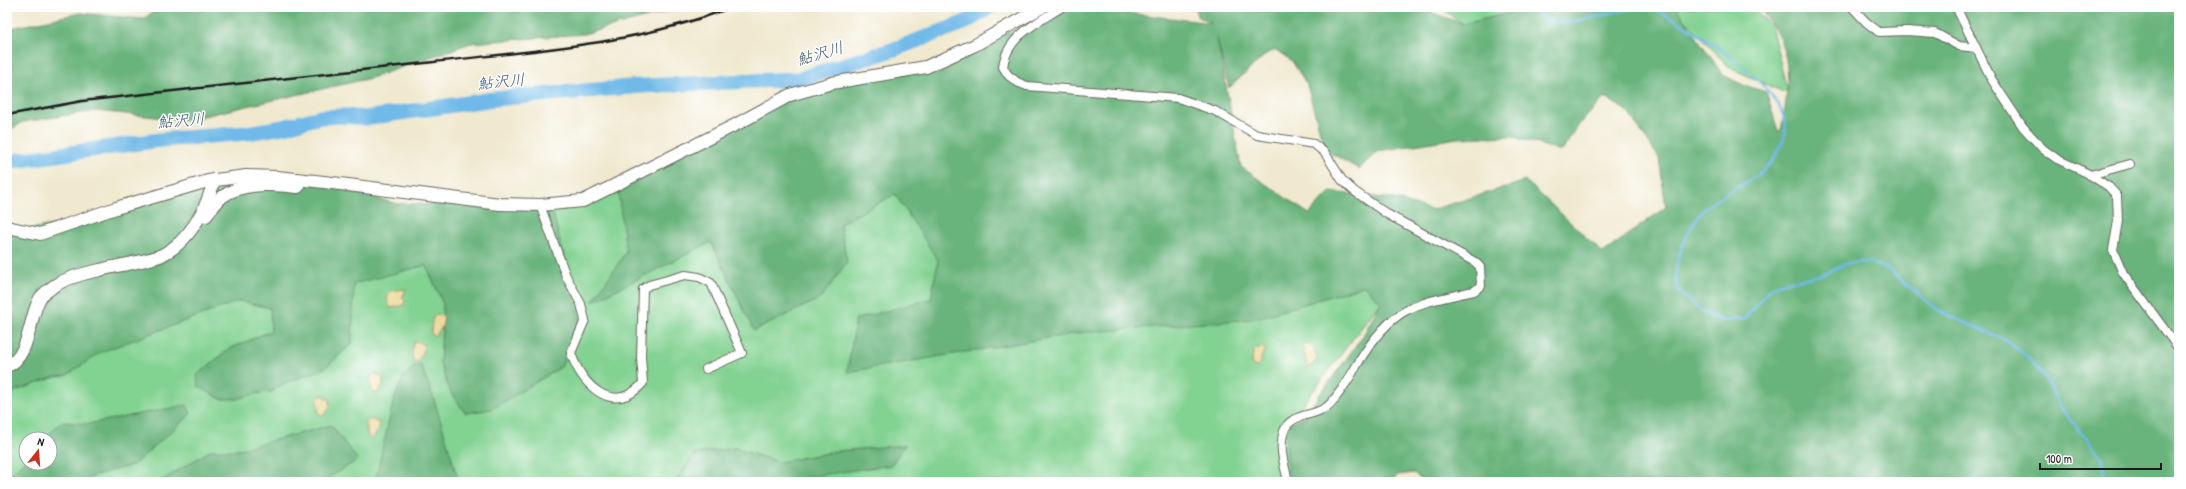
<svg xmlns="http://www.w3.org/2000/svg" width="2186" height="489" font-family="'Patrick Hand','Klee One',sans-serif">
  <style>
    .green { fill: #82d291; stroke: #4f7756; fill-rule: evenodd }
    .forest { fill: #69b47b; stroke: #42684c; fill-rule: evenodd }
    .sand { fill: #eeda9e; stroke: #857b5d }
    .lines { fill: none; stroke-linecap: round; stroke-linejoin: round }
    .stream { stroke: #70b9e8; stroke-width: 2.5 }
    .river { stroke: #70b9e8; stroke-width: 15 }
    .street-casing { stroke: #66645b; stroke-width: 10 }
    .secondary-casing { stroke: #66645b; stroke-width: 14 }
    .street { stroke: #fff; stroke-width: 8 }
    .secondary { stroke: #fff; stroke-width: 12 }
    .rail { stroke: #1c1c1c; stroke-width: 2.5 }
    .labels { text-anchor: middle; stroke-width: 3; stroke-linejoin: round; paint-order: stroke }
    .water-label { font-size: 16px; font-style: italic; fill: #3e5b6e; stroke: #fff }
  </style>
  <rect width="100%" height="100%" fill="#fff"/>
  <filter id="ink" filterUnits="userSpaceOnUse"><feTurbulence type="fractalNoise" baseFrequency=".025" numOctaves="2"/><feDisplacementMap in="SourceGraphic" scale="8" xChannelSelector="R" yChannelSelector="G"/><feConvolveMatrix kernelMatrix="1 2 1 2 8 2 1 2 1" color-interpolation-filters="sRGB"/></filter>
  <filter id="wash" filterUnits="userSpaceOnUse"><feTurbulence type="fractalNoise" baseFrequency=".012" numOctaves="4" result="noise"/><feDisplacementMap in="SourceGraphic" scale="16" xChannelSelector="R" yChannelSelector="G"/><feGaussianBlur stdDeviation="0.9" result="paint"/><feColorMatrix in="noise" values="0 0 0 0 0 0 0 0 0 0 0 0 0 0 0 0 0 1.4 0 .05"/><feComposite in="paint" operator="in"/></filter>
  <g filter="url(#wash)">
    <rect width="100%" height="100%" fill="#f0e9cf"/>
    <g class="green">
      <path d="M1439,7h97l-73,17z"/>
      <path d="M1673,7h78l20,18 17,69 -58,-26z"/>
      <path d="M831,101l533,185 17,16 -93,122 1,58h-1282v-251l28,7 179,-58 25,12 159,12 154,5zM26,439h24v24h-24z"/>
    </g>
    <g class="forest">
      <path d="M161,7h524l-101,27 -113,9 -100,35 -185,42 -91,-9 -72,11 -16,10v-103l73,-16 63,6z"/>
      <path d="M1076,7l136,16 -15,-7 -2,-9h221l48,17 72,-17h140l47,68 20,10 23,7 12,39 3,-1c10,-49 13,-84 -23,-123h421v475h-756l-9,-9 -16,2 -7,7h-102l-3,-39 2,-19 17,-9 58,-79 18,-34 -17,-16 -110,33 -176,14 -231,39 9,-53 75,-20 7,-39 -43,-66 -55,30 7,38 -26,36 -67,33 -43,-89 -119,60 34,-50 -9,-69 186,-92 108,-21zM1217,38l12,50 37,-34 10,-4 16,11 15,24 18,65 34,19 19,-18 79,-13 54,-2 51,15 16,-25 27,-29 22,14 32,47 7,49 -63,46 -77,-72 -95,29 -37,-11 -64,-7 -21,22 -68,-47z"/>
      <path d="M278,178l48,7 72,19h102l52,5 29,115 -20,43 -69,42 -26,4 -16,-21 -10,-29 3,-59 -17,-39 -72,19 -2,60 -27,24 -40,15 -14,9 -17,2 -17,5h-16l-23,-13 -1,-11 32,-26 42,-18 -1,-23 -31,-7 -138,51 -35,24 -11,1 -48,17v-161l73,-13 134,-40 25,12z"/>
      <path d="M420,363l13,33 26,86h-84l18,-80 11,-26z"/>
      <path d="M187,405l4,9 -58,51 -37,10 -11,7h-78v-4l19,-19v4h24v-24h-5l16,-17 27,2z"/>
      <path d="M331,425l27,35 -37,22h-162l52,-32h26z"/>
      <path d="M905,445l-14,20 -85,12 -2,5h-129l19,-28 40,-6 45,14 59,-11z"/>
    </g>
    <g class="sand">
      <path d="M406,289l-4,9 3,2 -1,5 -14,3 -3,-9 3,-8z"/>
      <path d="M436,314l8,3 -2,10 -7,9 -4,-2 1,-14z"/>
      <path d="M414,341l5,1 5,4 -1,7 -6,9 -5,-3v-9z"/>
      <path d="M1307,343c7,3 8,9 10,16l-4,6 -5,3 -5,-21z"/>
      <path d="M1261,347l5,3 -4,5 -2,9 -4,3 -5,-3 3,-14z"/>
      <path d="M374,373l9,5v7l-6,9 -5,-3 -2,-13z"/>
      <path d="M321,395l9,5v7l-7,9 -4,-2 -2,-14z"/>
      <path d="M370,419l9,4v7l-7,9 -4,-2 -2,-14z"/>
    </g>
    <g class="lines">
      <g class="stream">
        <path d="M1529,7c7,5 14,11 21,14 20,7 70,-13 95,-14"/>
        <path d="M1650,7c36,16 128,74 135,115 2,6 -1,15 -3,21 -14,36 -43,40 -72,61 -17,13 -38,56 -34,78 1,8 8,15 14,20 20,17 28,20 54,17l27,-31 7,-4 39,-8 32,-13 20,-1 20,8 51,42 67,29 21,16 20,26 12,24 43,52 2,23"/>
      </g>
      <path class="river" d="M7,162l153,-22 87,-7 36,-6 37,-10 25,-1 21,2 128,-19 147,-13 158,-7 93,-29 74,-28 24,-15"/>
    </g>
  </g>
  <g filter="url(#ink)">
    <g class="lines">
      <g class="street-casing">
        <g id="street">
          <path d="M1062,7c-23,15 -56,29 -59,60l5,8 9,7 10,4 151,12 37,13 42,24 57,9 11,9 17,27 12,11 33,23 88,48 5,5 1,19 -7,5c-59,13 -80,14 -114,69 -9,15 -18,32 -31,45 -12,12 -38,7 -45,26 -6,17 1,35 4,51"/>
          <path d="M1852,7l14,15 13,10 28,-1 28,2 24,13 17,2"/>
          <path d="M1956,7l36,73 31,47 20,22 14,10 30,14 22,14 8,9 1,25 -5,29 10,23 56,76"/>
          <path d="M2090,175l40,-11"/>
          <path d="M540,205l26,71 15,28 4,16 -14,33c10,32 43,64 72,30l-2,-26 2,-68 6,-4 36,-10 14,2 12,6 31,70 -36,16"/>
        </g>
      </g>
      <g class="secondary-casing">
        <g id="secondary">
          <path d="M206,216c5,-6 10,-14 16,-19 20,-16 53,-12 76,-10"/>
          <path d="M7,227l33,7 76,-26 92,-27 38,-5 31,1 47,5 176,22 40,1 43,-4 156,-78 51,-28 42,-12 94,-16 49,-22 67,-38"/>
          <path d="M7,366c22,-8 22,-47 32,-66 2,-5 11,-11 15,-14 14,-9 31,-13 46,-16 17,-5 46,-8 62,-15 28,-14 45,-47 52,-75"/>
        </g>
      </g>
      <use href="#street" class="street"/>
      <use href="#secondary" class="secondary"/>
      <path class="rail" d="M7,115l75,-14c117,-13 234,-26 352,-39 102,-12 201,-17 298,-55"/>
    </g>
  </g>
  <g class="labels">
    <g class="water-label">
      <text transform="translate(820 53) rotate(-16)" y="6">鮎沢川</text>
      <text transform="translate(501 81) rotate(-6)" y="6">鮎沢川</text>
      <text transform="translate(181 120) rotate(-5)" y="6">鮎沢川</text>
    </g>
  </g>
  <rect width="2186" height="489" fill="none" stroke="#fff" stroke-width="24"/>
  <g transform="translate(38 451) rotate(17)"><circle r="19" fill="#ffffff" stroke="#a4a4a4"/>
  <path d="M0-3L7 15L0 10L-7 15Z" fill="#c8321e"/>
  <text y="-6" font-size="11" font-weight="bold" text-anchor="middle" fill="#1c1c1c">N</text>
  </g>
  <path d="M2040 463v6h121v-6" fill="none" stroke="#1c1c1c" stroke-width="2"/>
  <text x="2046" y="463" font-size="12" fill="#1c1c1c" stroke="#ffffff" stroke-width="3" paint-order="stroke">100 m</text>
</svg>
